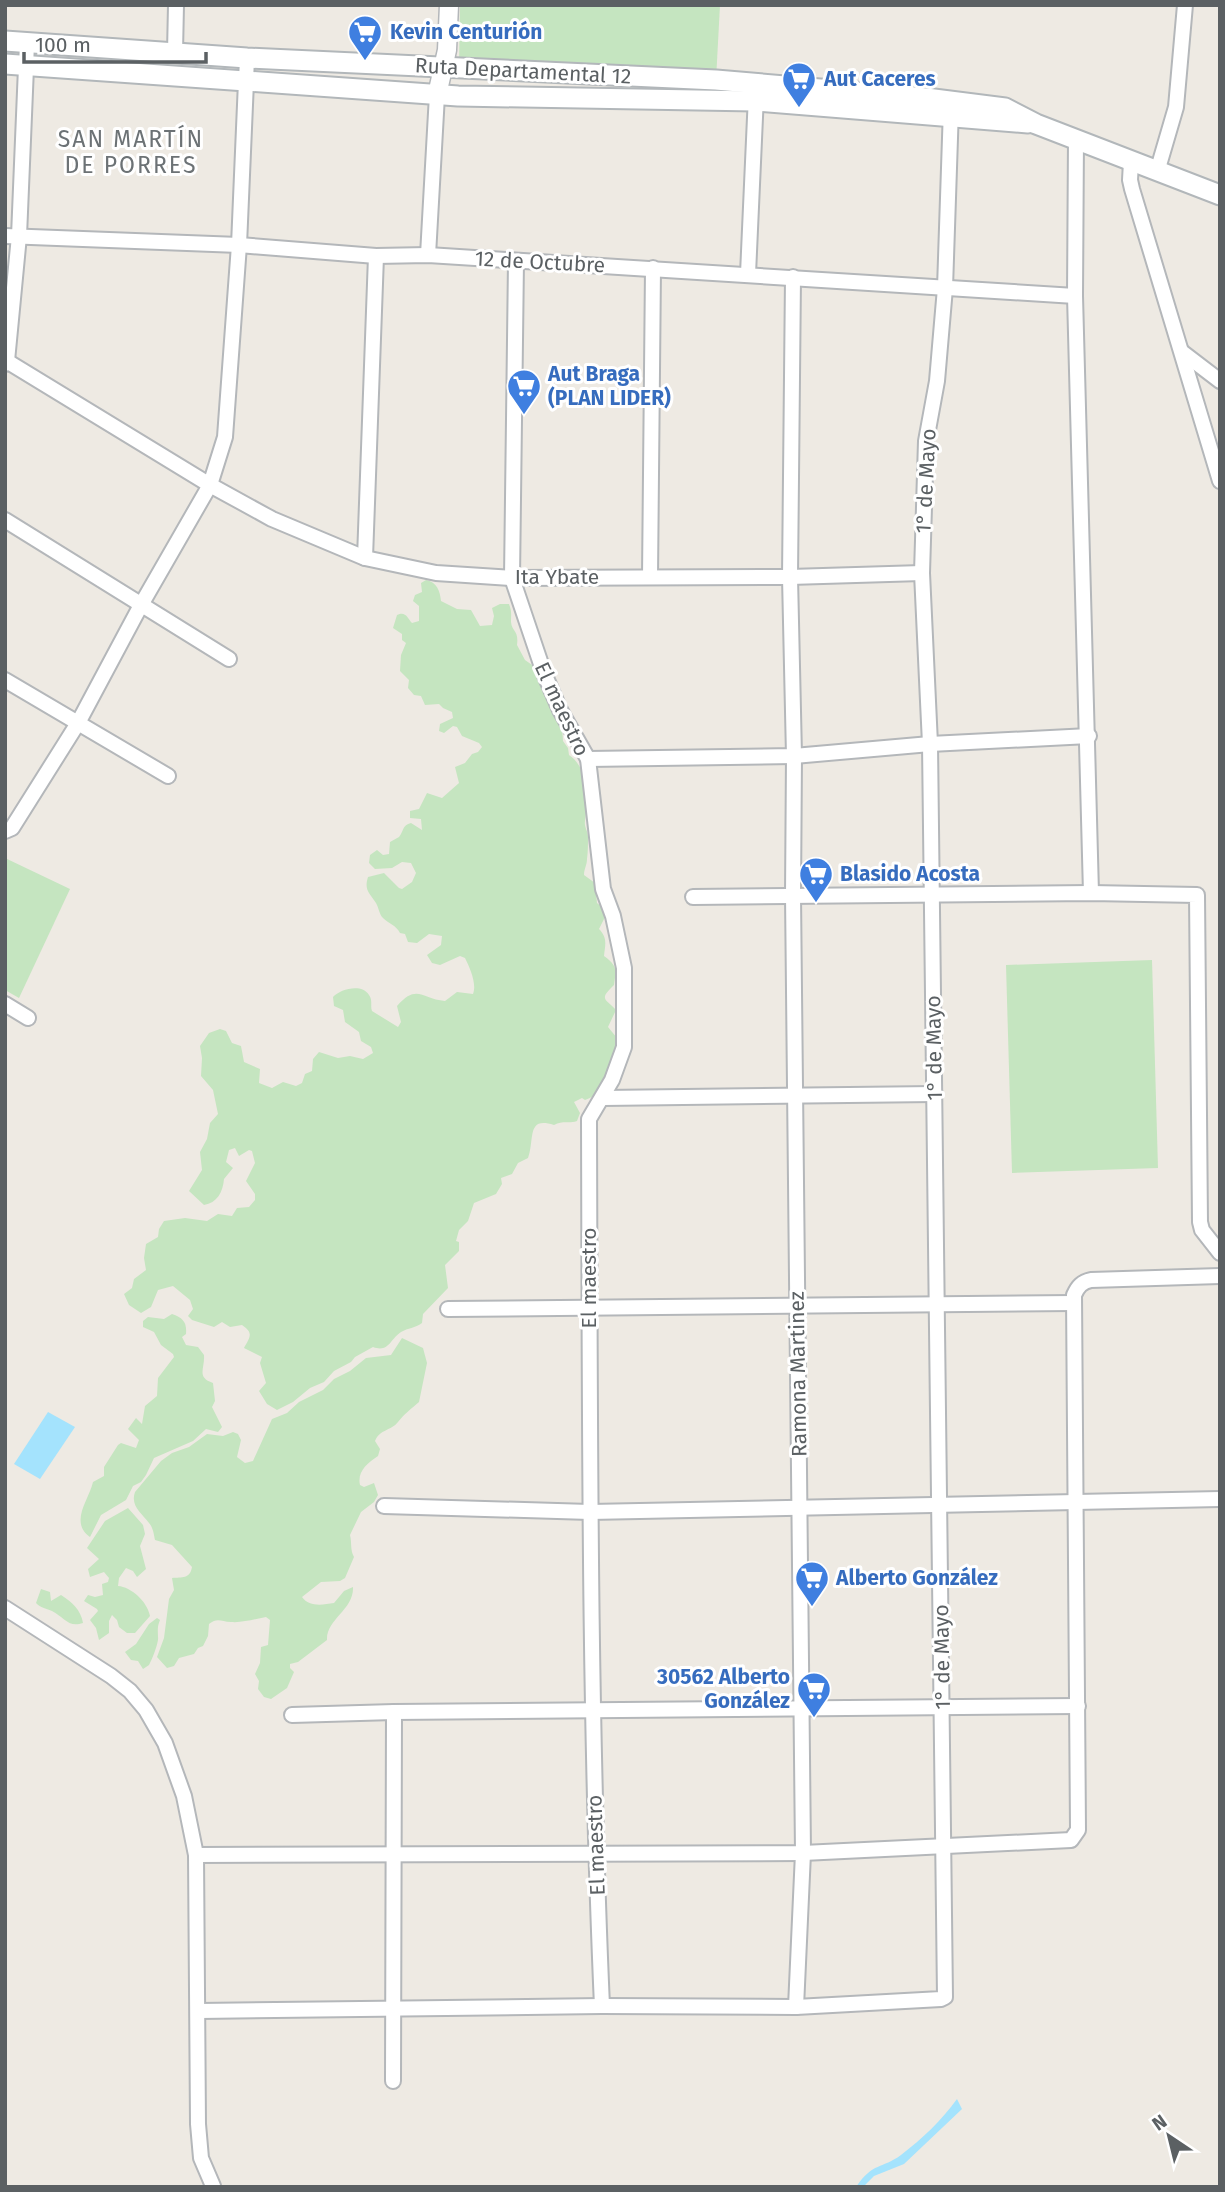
<svg xmlns="http://www.w3.org/2000/svg" width="1225" height="2192" font-family="'Fira Sans',sans-serif">
  <style>
    .green { fill: #c5e5c0 }
    .water { fill: #a4e3fd }
    .lines { fill: none; stroke-linecap: round; stroke-linejoin: round }
    .minor-casing { stroke: #b4b7ba; stroke-width: 18 }
    .tertiary-casing { stroke: #b4b7ba; stroke-width: 21 }
    .secondary-casing { stroke: #b2b7ba; stroke-width: 23 }
    .minor { stroke: #fff; stroke-width: 14 }
    .tertiary { stroke: #fff; stroke-width: 18 }
    .secondary { stroke: #fff; stroke-width: 19 }
    .labels { text-anchor: middle; stroke-width: 6; stroke-linejoin: round; paint-order: stroke }
    .shop-label { font-size: 21px; font-weight: bold; fill: #366cbe; stroke: #fff; text-anchor: start }
    .street-label { font-size: 21px; fill: #5b6063; stroke: #fff }
    .neighbourhood-label { font-size: 23px; letter-spacing: 2px; fill: #6c7275; stroke: #fff }
  </style>
  <rect width="100%" height="100%" fill="#eeeae3"/>
  <g class="green">
    <path d="M460,5h260l-4,75 -257,-12z"/>
    <path d="M426,580c11,2 14,11 15,21l16,8 14,1 9,16 12,-1 2,-9 -2,-8 8,-4h9c3,8 2,10 2,18 1,10 8,8 6,23l8,15 10,7 7,24 13,19v9l7,8 1,14 5,7 1,7c20,13 19,46 16,66 -1,6 3,10 3,16 0,7 0,15 -1,22 0,6 -3,10 -3,16l11,8 2,20 8,6 1,6 -7,14c9,9 6,16 5,27 14,10 12,14 10,29 -16,15 -8,14 2,25l-8,17 9,11 -3,27 -7,4c-1,14 -8,27 -22,31l-3,-2 -8,4 6,11 -3,8c-8,3 -14,-1 -23,4 -28,-9 -19,14 -26,33l-10,5 -6,11 -11,4 1,6 -6,10 -22,9 -6,18 -9,9 -3,11 3,1v9l-14,14 3,23 -25,26 -1,9c-7,5 -14,5 -21,9 -11,7 -12,21 -28,15l-18,10 -4,5 -17,9 -10,11 -14,6 -17,14 -16,8 -10,-6 -8,-13 7,-8 -6,-20 2,-6 -18,-9c6,-11 10,-15 -2,-23l-12,2 -8,-5 -8,5 -22,-7 -4,-4 5,-7 -3,-9 -17,-14 -15,4 -7,17 -10,6 -12,-8 -5,-11 8,-6 2,-9 12,-9 -2,-12 2,-14 12,-7 1,-8 5,-8 21,-3 22,3 11,-7 14,2 5,-8 12,-1 6,-7v-6l-9,-13 9,-18 -3,-12 -3,-1 -10,6 -4,-8 -6,2 -3,12 7,6 -9,11c-1,13 -7,24 -20,26l-15,-14 13,-21 -2,-18 7,-13 3,-16 8,-9 -5,-24 -12,-14 1,-18 -2,-12 9,-13 11,-4 6,2 6,12 9,3 3,16 16,7 -1,14 13,5 11,-6 13,4 6,-3 3,-9 7,-3 1,-12 6,-7 19,6 12,-2 13,3 10,-6 -2,-6 -10,-6 -2,-9 -14,-10 -2,-12 -9,-4 -1,-9c7,-8 29,-14 36,-2 4,5 1,11 3,16l26,16 3,-5 -4,-16c20,-23 25,-7 48,-5l12,-9 16,2c4,-10 -3,-26 -8,-36l-5,-2 -20,9 -8,-2 -5,-8 14,-10 1,-9 -13,-2 -12,9 -9,-1 -3,-8 -5,-1c-4,-8 -11,-9 -17,-15 -4,-4 -4,-10 -7,-15 -7,-11 -12,-13 -8,-26l16,-4 15,15 3,1 10,-7 4,-9 -5,-10 -9,-1 -10,6 -17,1 -6,-6 1,-8 7,-5 6,5 6,-1 1,-12 9,-5c5,-6 3,-12 12,-14l11,7 -1,-11 -11,-1v-7l9,-2 8,-16 15,5 17,-15 -4,-16 10,-4 7,-9 6,-2 4,-5 -3,-4 -17,-7 -5,-9 -4,-1 -9,7 -5,-2 1,-7 13,-6 -1,-6 -9,-4 -4,-4 -14,1 -4,-9 -7,-1 -6,-7 1,-8 -9,-9 1,-16 5,-12 -4,-3v-6l-9,-6 4,-13c9,-4 10,3 15,8l7,-2v-15l-6,-5 2,-6 7,-3 -1,-9z"/>
    <path d="M5,858l65,31 -51,109 -14,-8z"/>
    <path d="M1152,960l6,208 -146,5 -6,-208z"/>
    <path d="M172,1314c11,4 15,8 14,20l-4,3 4,8 12,2 6,8c1,14 -8,22 9,28l2,18 -3,6 10,20 -4,5 -12,-3 -13,12 -39,17 -8,17 -5,7 -8,4 -7,14 -25,15 -11,22c-21,-15 -1,-37 3,-55l11,-6v-9l14,-22 3,-2 15,5 3,-8 -11,-11 8,-11 6,6 3,-18 12,-10 1,-18 16,-21 -1,-3 -12,-9 -7,-13 -11,-5v-6l5,-4 16,2z"/>
    <path d="M402,1338l21,10 4,15 -8,39c-8,7 -15,12 -21,20 -7,9 -18,7 -23,19l5,8 -2,7c-11,7 -21,16 -18,29l4,2 10,-4 4,12 -4,7 -13,10 -11,23c2,8 0,15 4,22l-9,21 -5,3 -19,1 -19,15c7,10 20,8 32,6l10,-12 9,-4c1,23 -27,32 -26,53l-29,22 -8,2v4l4,4 -7,16 -16,11 -7,-2 -6,-8 1,-8 -4,-7 5,-11 1,-16 7,-2 2,-25 -4,-3c-11,2 -24,6 -35,5 -10,0 -13,-5 -22,2l-1,12 -5,10 -5,2 -4,6 -15,4 -5,8 -7,2 -10,-11 7,-19 5,-39 5,-9 -2,-12c10,-1 18,1 20,-11l-20,-22 -17,-5c-1,-5 -2,-13 -6,-17 -7,-10 -19,-17 -14,-31l26,-31 11,-8 17,-6 18,-13 16,2 10,-4 5,2 3,6 -4,17 8,6 8,-2 19,-42 15,-6 12,-11 24,-12 11,-11 16,-8 16,-13 25,-3z"/>
    <path d="M128,1508l15,17 2,9 -5,12 6,23 -9,8 -4,-6 -7,-3 -7,10 -1,8c13,1 29,15 32,30l-15,17h-8l-8,-6 -2,-7 -5,-5 -3,6v12l-10,7 -3,-12 -6,-8 8,-9 -1,-2 -13,-8 4,-6 7,2 8,-2 -1,-11 6,-2 1,-4 -5,-6 -14,5 -2,-8 11,-10 -12,-11 18,-27z"/>
    <path d="M41,1589l9,3 1,9 10,-6c11,7 20,15 22,28 -15,5 -19,-6 -31,-12 -7,-3 -11,-3 -16,-8z"/>
    <path d="M157,1618l3,2c-3,7 -2,10 -2,17 1,5 -6,23 -9,28l-6,4 -5,-8 -7,-1 -6,-8 11,-8 13,-20z"/>
  </g>
  <g class="water">
    <path d="M48,1412l27,15 -35,52 -26,-15z"/>
    <path d="M957,2099l5,10 -58,55 -30,12 -11,11h-7c17,-25 26,-18 45,-32 21,-16 41,-35 56,-56z"/>
  </g>
  <g class="lines">
    <g class="minor-casing">
      <g id="minor">
        <path d="M175,52l1,-47"/>
        <path d="M1076,138l-1,158 16,597"/>
        <path d="M1131,162l-1,18 2,9 88,292"/>
        <path d="M1157,172l19,-65 9,-102"/>
        <path d="M5,236l234,9 137,11 52,-1 647,41"/>
        <path d="M428,255l9,-160"/>
        <path d="M516,261l-4,317 32,95 16,37 28,49 15,130 10,27 11,52v79l-12,33 -23,39c1,296 0,592 13,887"/>
        <path d="M748,274l8,-179"/>
        <path d="M793,277l-3,300 4,179 -1,139 10,958 -7,154"/>
        <path d="M1182,352l38,29"/>
        <path d="M5,360l205,125 62,34 93,39 71,15 76,5 278,-1 132,-4"/>
        <path d="M5,364l2,-3 12,-125 8,-193"/>
        <path d="M5,520l224,139"/>
        <path d="M365,558l11,-302"/>
        <path d="M650,577l3,-309"/>
        <path d="M5,680l163,96"/>
        <path d="M588,759l206,-3 136,-12 159,-8"/>
        <path d="M5,831l7,-3 66,-105 63,-118 69,-120 15,-48 14,-192 8,-187"/>
        <path d="M693,897l398,-4 106,2 3,327 2,8 18,23"/>
        <path d="M5,1004l23,14"/>
        <path d="M603,1098l332,-4"/>
        <path d="M448,1309l626,-6"/>
        <path d="M384,1506l206,6 630,-13"/>
        <path d="M5,1608l106,68 19,15 16,19 19,33 19,53 12,59 2,269 3,34 12,28"/>
        <path d="M292,1715l102,-3 684,-6"/>
        <path d="M196,1855l607,-2 268,-13 7,-10 -4,-535c4,-9 8,-13 17,-15l129,-4"/>
        <path d="M199,2011l403,-5 194,1 145,-8 4,-2 -15,-1253 -8,-171 4,-132 11,-60 8,-93 6,-180"/>
        <path d="M393,2081l1,-369"/>
      </g>
    </g>
    <g class="tertiary-casing">
      <path id="tertiary" d="M437,95l10,-45 2,-45"/>
    </g>
    <g class="secondary-casing">
      <g id="secondary">
        <path d="M5,41l242,17 469,22 210,18 79,10 31,16 184,71"/>
        <path d="M5,64l453,32 297,5 273,22"/>
      </g>
    </g>
    <use href="#minor" class="minor"/>
    <use href="#tertiary" class="tertiary"/>
    <use href="#secondary" class="secondary"/>
  </g>
  <defs>
    <g id="supermarket-pin" transform="scale(1.75)"><path d="M0 17L-7.5 6A9.5 9.5 0 1 1 7.5 6Z" fill="#3f7fe0" stroke="#fff"/><path d="M-6-5.5h2.5l.6 2H6L4.5 2H-2.5L-4.4-4H-6ZM-1.5 3.2a1.3 1.3 0 1 0 .1 0ZM3 3.2a1.3 1.3 0 1 0 .1 0Z" fill="#fff"/></g>
  </defs>
  <g fill-rule="evenodd">
    <use href="#supermarket-pin" x="365" y="32"/>
    <use href="#supermarket-pin" x="799" y="79"/>
    <use href="#supermarket-pin" x="524" y="386"/>
    <use href="#supermarket-pin" x="816" y="874"/>
    <use href="#supermarket-pin" x="812" y="1578"/>
    <use href="#supermarket-pin" x="814" y="1689"/>
  </g>
  <g class="labels">
    <g class="shop-label">
      <text x="390" y="39">Kevin Centurión</text>
      <text x="824" y="86">Aut Caceres</text>
      <text x="548" y="381">Aut Braga<tspan x="548" dy="24">(PLAN LIDER)</tspan></text>
      <text x="840" y="881">Blasido Acosta</text>
      <text x="836" y="1585">Alberto González</text>
      <text x="790" y="1684" text-anchor="end">30562 Alberto<tspan x="790" dy="24">González</tspan></text>
    </g>
    <g class="street-label">
      <text transform="translate(523 71) rotate(3)" y="7">Ruta Departamental 12</text>
      <text transform="translate(540 262) rotate(3)" y="7">12 de Octubre</text>
      <text transform="translate(926 481) rotate(-87)" y="7">1° de Mayo</text>
      <text x="557" y="584">Ita Ybate</text>
      <text transform="translate(562 709) rotate(65)" y="7">El maestro</text>
      <text transform="translate(934 1048) rotate(-91)" y="7">1° de Mayo</text>
      <text transform="translate(589 1278) rotate(-90)" y="7">El maestro</text>
      <text transform="translate(798 1374) rotate(-91)" y="7">Ramona Martinez</text>
      <text transform="translate(942 1657) rotate(-91)" y="7">1° de Mayo</text>
      <text transform="translate(596 1845) rotate(-92)" y="7">El maestro</text>
    </g>
    <g class="neighbourhood-label">
      <text x="131" y="147">SAN MARTÍN<tspan x="131" dy="26">DE PORRES</tspan></text>
    </g>
  </g>
  <rect width="1225" height="2192" fill="none" stroke="#5b6063" stroke-width="14"/>
  <g transform="translate(1169 2136) rotate(325)" stroke="#ffffff" stroke-width="5" paint-order="stroke">
  <path d="M0-5L12 26L0 18L-12 26Z" fill="#5b6063"/>
  <text y="-10" font-size="19" font-weight="bold" text-anchor="middle" fill="#5b6063">N</text>
  </g>
  <path d="M24 52v10h182v-10" fill="none" stroke="#5b6063" stroke-width="3.5"/>
  <text x="35" y="52" font-size="21" fill="#5b6063" stroke="#ffffff" stroke-width="5" paint-order="stroke">100 m</text>
</svg>
